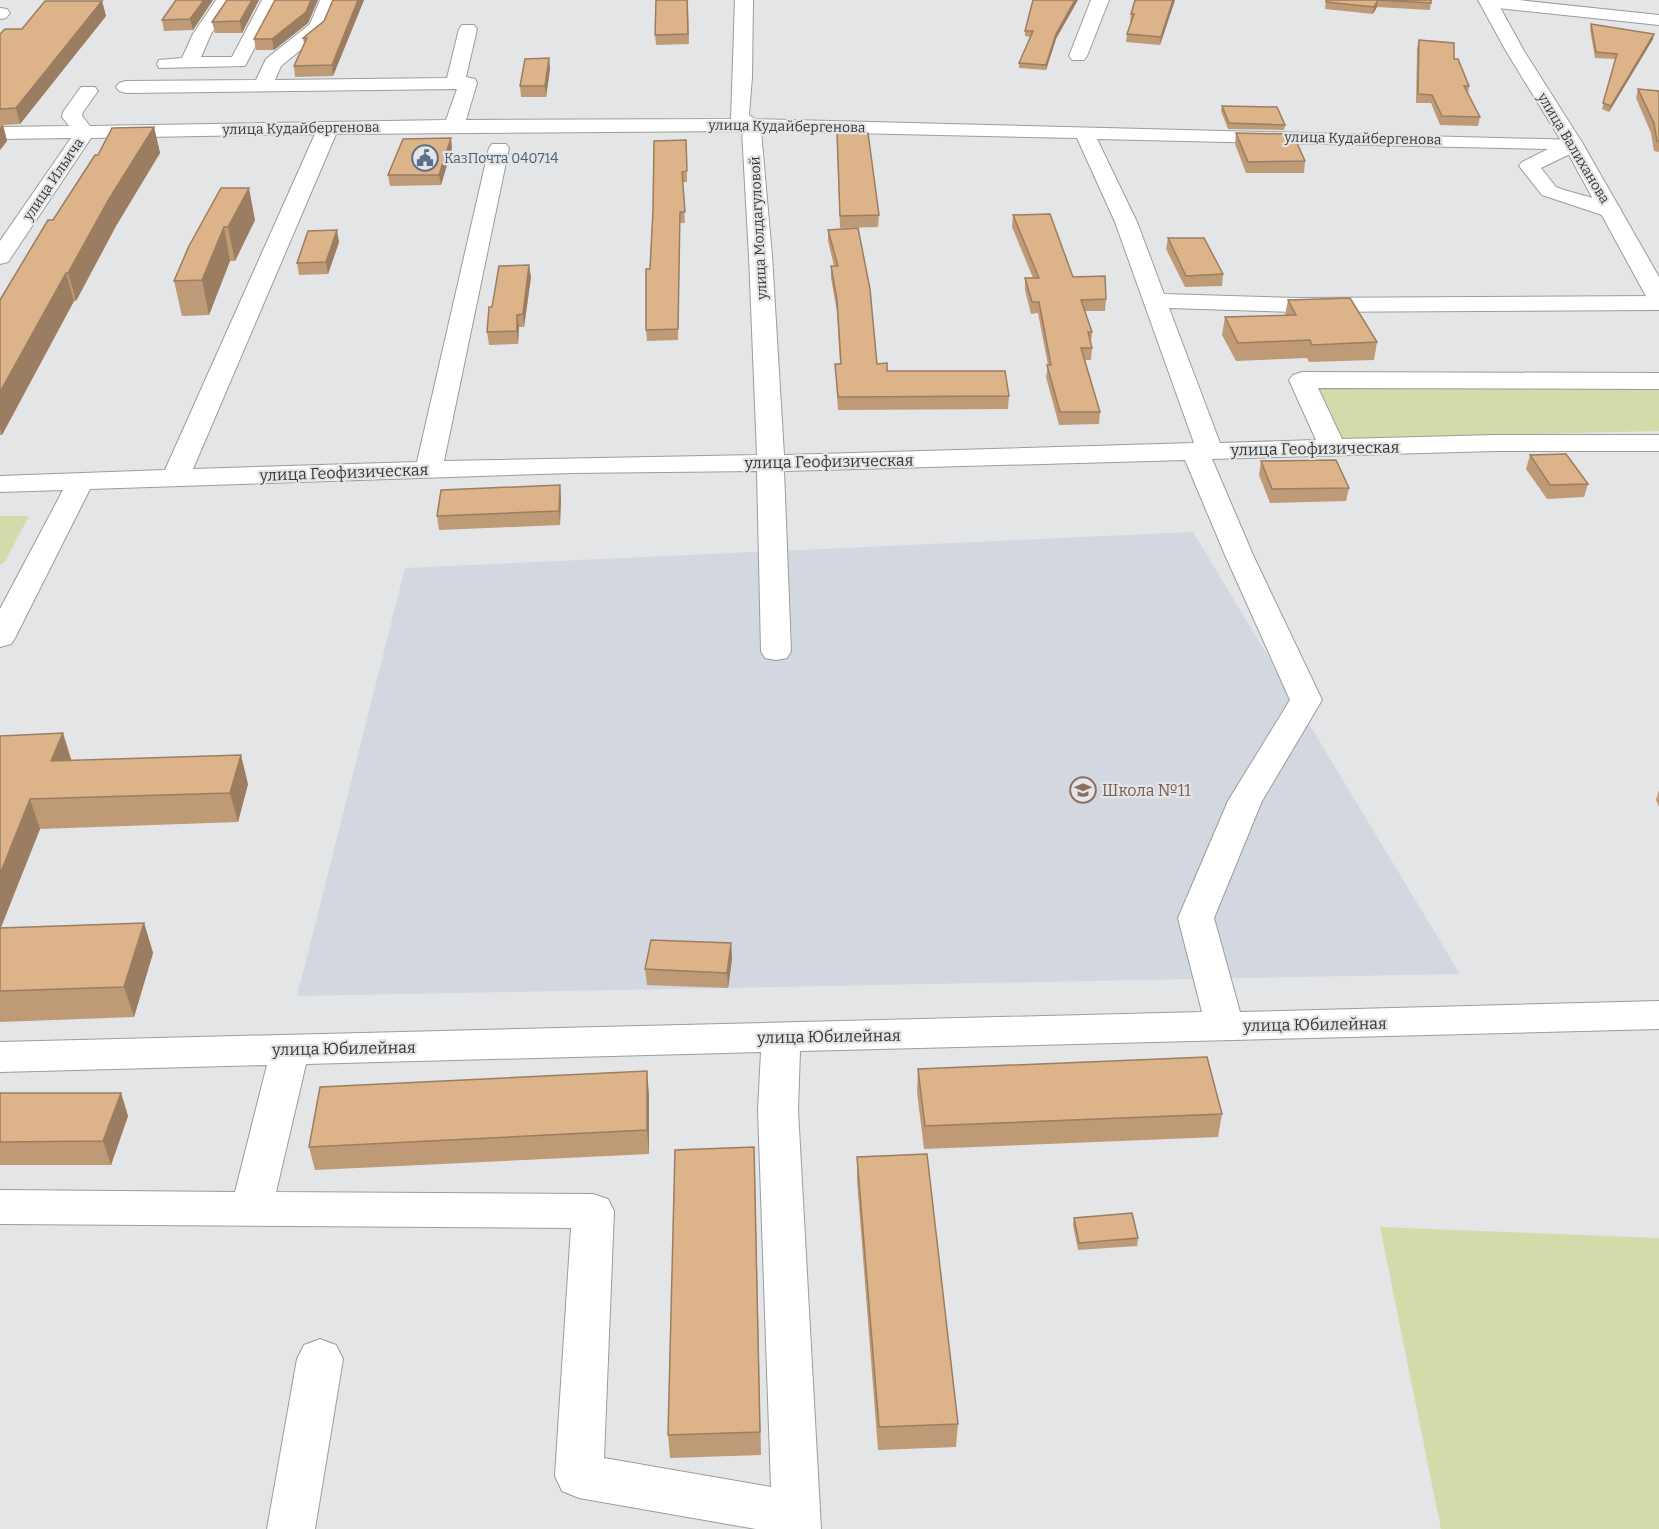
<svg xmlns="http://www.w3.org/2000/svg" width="1659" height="1529" font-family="Bitter,serif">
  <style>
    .built { fill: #d3d8e0 }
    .green { fill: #d4dbab }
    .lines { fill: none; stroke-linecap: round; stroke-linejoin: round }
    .minor-casing { stroke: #9b9c9d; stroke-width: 2 }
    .major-casing { stroke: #9b9c9d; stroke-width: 2 }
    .minor { fill: #fff; fill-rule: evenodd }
    .major { fill: #fff; fill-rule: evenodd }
    .wall { fill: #be9a77 }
    .shaded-wall { fill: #9b7d61 }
    .building { fill: #ddb38a; stroke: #9b7d61; stroke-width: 1.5 }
    .labels { text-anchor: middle; stroke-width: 4.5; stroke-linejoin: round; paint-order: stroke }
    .far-street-label { font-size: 14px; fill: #39393a; stroke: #e4e5e6 }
    .far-service-label { font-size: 14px; fill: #4e5e75; stroke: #e4e5e6; text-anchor: start }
    .street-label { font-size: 16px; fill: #39393a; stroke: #e4e5e6 }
    .education-label { font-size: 16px; fill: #785e54; stroke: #e4e5e6; text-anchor: start }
  </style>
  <rect width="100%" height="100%" fill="#e4e5e6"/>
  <path class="built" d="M1193,532l267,442 -1163,22 108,-428z"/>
  <g class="green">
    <path d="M1311,383l348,1v47l-323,8z"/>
    <path d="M0,516h29l-25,47 -4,1z"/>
    <path d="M1380,1227l279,11v291h-218z"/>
  </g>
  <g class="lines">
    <g class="minor-casing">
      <g id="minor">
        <path d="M216,0h18l-23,34 -10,23h31l30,-57h18l-35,66 -86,2 -2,-4 2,-4 23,-2 11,-24z"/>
        <path d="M320,0h18l-14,31 -43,35 -6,14 172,-2 12,-49 3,-4h12l3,4 -11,48 9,2 2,4 -11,37 265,-1 4,-119h18l-1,77 -3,38 6,4 825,21 3,4 -7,7 -35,17 15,19 8,3 54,15 3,5 -3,5 -8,1 -8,-1 -60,-20 -23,-29 3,-4 26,-13 -451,-10 40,83 27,72 132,4 363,-2v14l-363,2 -127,-4 51,135 96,-3 -27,-60 4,-5 9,-3 357,1v16l-341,-1 24,51 153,-4h164v16h-164l-283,8 41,96 69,145 -60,101 -48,117 26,94 419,-11v28l-859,22 -2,59 23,419h-65l-177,-31 -17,-7 -7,-15 16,-248 -571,-4v-34l235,2 32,-127 -267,7v-30l1202,-30 -24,-94 50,-117 62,-101 -65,-145 -40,-95 -401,11 7,180 -4,7 -11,2 -11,-2 -4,-7 -4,-180 -186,2 -481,16 -75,149 -4,6 -11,3v-38l63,-119 -63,2v-16l165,-6 150,-336 -224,4 -83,124 -8,2v-23l71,-103 -71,1v-12l69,-1 -7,-9 1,-5 18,-25h14l3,4 -15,21 -1,4 8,10 356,-6 11,-31 -331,4 -7,-2 -3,-4 3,-4 7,-2 130,-1 10,-21 44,-35zM742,131l7,125 8,199 -313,6 65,-313 -3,-4h-14l-3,4 -72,314 -224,7 143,-335zM761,131l316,7 38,84 79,221 -410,12 -12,-199zM761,1052l-3,58 13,377 -167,-29 10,-247 -6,-12 -15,-5 -317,-2 30,-128z"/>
        <path d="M1091,0h18l-22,56 -3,4h-12l-3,-4z"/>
        <path d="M1481,0h37l141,15v10l-171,-18 -6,-1z"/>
        <path d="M0,8l7,1 3,4 -4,5 -6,1z"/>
        <path d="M320,1339l16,6 7,14 -28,170h-48l30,-170 7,-14z"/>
      </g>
    </g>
    <g class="major-casing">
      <path id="major" d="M1478,0h18l28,51 59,93 76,133v28l-8,-2 -4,-5 -84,-154 -57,-93z"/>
    </g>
    <use href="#minor" class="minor"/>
    <use href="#major" class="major"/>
  </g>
  <g class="wall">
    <path d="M213,0l-20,30 -29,1 -2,-11z"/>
    <path d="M259,0l-17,33h-27l-3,-11z"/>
    <path d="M275,0h43l-10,23 -34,27h-18l-2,-11z"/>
    <path d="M333,0h31l-31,76 -38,1 -1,-11 10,-22 -1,-6 21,-17z"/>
    <path d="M688,0l1,44 -33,1 -1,-10z"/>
    <path d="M1033,0l23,39 -10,31 -27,-2v-5l12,-26 -6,-1v-5z"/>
    <path d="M1135,0h40l-15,45 -34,-3 1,-8 4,-12h-1l1,-8z"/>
    <path d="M1326,0h105v3l-1,7 -53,-3 -4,7 -48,-5z"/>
    <path d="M102,1l4,15 -86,108 -17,1 4,16 -7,9v-116l22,-5z"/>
    <path d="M1591,24l62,15 -44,73 -7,-3 14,-50 -21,-1 -5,-29z"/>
    <path d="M1419,40l35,19 15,27 -1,8 12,23 -2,9 -38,-1 -9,-22h-15l1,-55z"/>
    <path d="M549,58l1,11 -4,28h-25l-1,-11z"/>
    <path d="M1638,89l21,2v61l-5,-1 -3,-18 -15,-35z"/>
    <path d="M1222,106l63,19 -1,5 -56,-1 -7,-18z"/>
    <path d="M154,127l6,26 -44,73 -40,75h-2l-72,134h-2v-135l53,-80 45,-65z"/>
    <path d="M1236,133l69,28 -1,12h-58l-11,-29z"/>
    <path d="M686,140l1,42h-5l3,41h-5l-2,117 -31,1 -1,-11 7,-120z"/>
    <path d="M837,145l42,70 -1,12 -38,1z"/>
    <path d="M452,148l-11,37 -51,1 -2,-11z"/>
    <path d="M221,188l34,32 -20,41h-5l-21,54 -27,1 -8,-35z"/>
    <path d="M1013,215l60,62 33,22 -1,12h-20l7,21 -1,11 1,5 -1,12h-6l15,52 -1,12 -40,1 -13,-48 2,-12 -10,-52 -7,1 -6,-24v-12h8l-21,-51z"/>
    <path d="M828,230l49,134 10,7 122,25 -1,13 -170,1 -3,-46h5l-3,-52 -6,-34v-12h3l-6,-25z"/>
    <path d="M1168,238l55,36 -1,12 -37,1 -19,-38z"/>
    <path d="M339,242l-11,32 -29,1 -2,-12z"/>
    <path d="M531,277l-7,50h-5l-1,17 -29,1 -2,-13 5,-25z"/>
    <path d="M1288,300l89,42 -3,18 -65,2 -2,-4 -71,3 -14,-26 3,-18 60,-2z"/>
    <path d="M1530,455l58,29 -4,13 -37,2 -21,-30z"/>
    <path d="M1261,461l88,27 -3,13 -76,2 -11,-28z"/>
    <path d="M561,498l-1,27 -121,5 -2,-14z"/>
    <path d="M0,736l71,25 177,23 -10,38 -198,7 -40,99 144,-5 9,30 -19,64 -134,5z"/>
    <path d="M1659,790v17l-3,-7z"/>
    <path d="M731,943l1,16 -4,29 -81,-3 -2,-16z"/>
    <path d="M918,1069l304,45 -4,23 -294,12 -7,-57z"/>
    <path d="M0,1093h121l7,23 -17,49h-111z"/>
    <path d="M649,1094v60l-334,16 -6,-23z"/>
    <path d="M857,1157l101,267 -2,23 -78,3 -21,-270z"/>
    <path d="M755,1170l6,285 -91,3 -2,-23z"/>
    <path d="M1074,1218l64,20 -1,8 -59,4 -5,-25z"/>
  </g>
  <g class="shaded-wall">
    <path d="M204,0h9l-20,30 -3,-11z"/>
    <path d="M252,0h7l-17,33 -2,-12z"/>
    <path d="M311,0h7l-10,23 -34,27 -2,-11z"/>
    <path d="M358,0h6l-31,76 -1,-11z"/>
    <path d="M1075,0h3l-22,39 -10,31v-5l10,-31z"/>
    <path d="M1173,0h2l-15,45 1,-8z"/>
    <path d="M1378,0l-1,7 -4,7 1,-7z"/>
    <path d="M102,1l4,15 -86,108 -4,-16z"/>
    <path d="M1654,34l-1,5 -44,73 2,-6z"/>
    <path d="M549,58l1,11 -4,28 -1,-11z"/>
    <path d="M3,125l4,16 -7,9v-22z"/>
    <path d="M154,127l6,26 -44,73 -40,75 -8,-28 41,-74z"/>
    <path d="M451,138l1,10 -11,37 -2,-10z"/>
    <path d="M249,188l6,32 -20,41 -7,-34z"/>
    <path d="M224,227l6,34 -21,54 -7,-35z"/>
    <path d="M337,230l2,12 -11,32 -2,-12z"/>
    <path d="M529,265l2,12 -7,50 -1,-13z"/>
    <path d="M66,273l8,28 -72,134 -2,-7v-36z"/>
    <path d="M517,315l2,12 -1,17 -1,-13z"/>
    <path d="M560,485l1,13 -1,27 -1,-14z"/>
    <path d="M63,733l9,29 -21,-1z"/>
    <path d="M241,755l7,29 -10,38 -8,-29z"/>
    <path d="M30,799l10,30 -40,101v-56z"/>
    <path d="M144,923l9,30 -19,64 -10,-30z"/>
    <path d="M731,943l1,16 -4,29 -1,-15z"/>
    <path d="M647,1071l2,23v60l-2,-24z"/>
    <path d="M121,1093l7,23 -17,49 -8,-24z"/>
  </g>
  <g class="building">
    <path d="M176,0h28l-14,19 -28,1z"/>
    <path d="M227,0h25l-12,21 -28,1z"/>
    <path d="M275,0h36l-5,12 -34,27h-18z"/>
    <path d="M333,0h25l-26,65 -38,1 13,-28h-4l21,-17z"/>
    <path d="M656,0h31l1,34 -33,1z"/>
    <path d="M1033,0h42l-19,34 -10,31 -27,-2 14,-32h-8z"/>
    <path d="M1135,0h38l-12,37 -34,-3 7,-20h-3z"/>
    <path d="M1326,0h105v3l-53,-3 -4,7 -48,-5z"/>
    <path d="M45,1h57l-86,107 -16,1v-75l5,-5h17z"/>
    <path d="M1591,24l63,10 -43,72 -8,-3 14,-49 -21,-2z"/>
    <path d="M1419,40l35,3v16h4l11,27h-5l16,31 -38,-1 -10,-21 -14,-1z"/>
    <path d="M549,58l-4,28h-25l5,-27z"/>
    <path d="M1638,89l21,2v50h-2l-3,-18z"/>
    <path d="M1222,106l55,1 8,18 -56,-2z"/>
    <path d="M154,127l-45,72 -41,74h-2l-66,119v-92l48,-80h5l42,-65h3l14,-27z"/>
    <path d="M837,133h31l11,82 -39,1z"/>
    <path d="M1236,133l57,1 12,27 -57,1z"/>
    <path d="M451,138l-12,37h-51l15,-36z"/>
    <path d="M686,140l1,31 -5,1 3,40h-5l-2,117 -32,1v-61h4l3,-59 1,-69z"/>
    <path d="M221,188h28l-21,39h-4l-22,53 -28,1 15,-35z"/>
    <path d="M1050,214l23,63 32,-1 1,23 -25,1 11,32h-4l4,16h-11l19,64h-40l-13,-47h4l-12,-63h-7l-7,-24h14l-26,-63z"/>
    <path d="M858,228l12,61 7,75 10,-1v8h118l4,25 -171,1 -3,-33h6l-4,-64 -6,-34h7l-10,-36z"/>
    <path d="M337,230l-11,32 -29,1 11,-32z"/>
    <path d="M1168,238h36l19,36 -37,2z"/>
    <path d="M529,265l-6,49 -6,1v16l-30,1 2,-25h3l7,-41z"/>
    <path d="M1350,298l27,44 -65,3 -2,-5 -72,3 -13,-26 71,-2 -8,-15z"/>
    <path d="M1566,454l22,30 -38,1 -20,-30z"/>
    <path d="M1336,460l13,28 -77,1 -11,-28z"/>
    <path d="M560,485l-1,26 -122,5 4,-26z"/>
    <path d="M63,733l-12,28 190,-6 -11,38 -200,6 -30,75v-138z"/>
    <path d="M144,923l-20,64 -124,4v-63z"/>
    <path d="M651,940l80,3 -4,30 -82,-4z"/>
    <path d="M1207,1057l15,57 -297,12 -7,-57z"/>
    <path d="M647,1071v59l-338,17 11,-60z"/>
    <path d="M0,1093h121l-18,48 -103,1z"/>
    <path d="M754,1147l6,285 -92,3 7,-285z"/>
    <path d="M927,1154l31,270 -79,3 -22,-270z"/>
    <path d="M1132,1213l6,25 -59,5 -5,-25z"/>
  </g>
  <defs>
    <g id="civic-ring" transform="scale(1.35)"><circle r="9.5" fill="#e4e5e6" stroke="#5c6f8a" stroke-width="1.5"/><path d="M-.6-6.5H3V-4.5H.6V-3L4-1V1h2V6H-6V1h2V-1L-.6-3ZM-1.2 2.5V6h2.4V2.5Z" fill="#5c6f8a"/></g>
    <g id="school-ring" transform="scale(1.35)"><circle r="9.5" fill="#e4e5e6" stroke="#8d6e63" stroke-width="1.5"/><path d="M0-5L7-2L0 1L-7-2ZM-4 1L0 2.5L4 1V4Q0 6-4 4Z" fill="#8d6e63"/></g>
  </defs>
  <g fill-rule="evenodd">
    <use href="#civic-ring" x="425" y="158"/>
    <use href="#school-ring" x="1083" y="790"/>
  </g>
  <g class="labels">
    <g class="far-street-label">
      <text transform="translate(787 126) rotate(1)" y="5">улица Кудайбергенова</text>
      <text transform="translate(301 128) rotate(-1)" y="5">улица Кудайбергенова</text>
      <text transform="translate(1363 138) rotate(1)" y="5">улица Кудайбергенова</text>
      <text transform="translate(1574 148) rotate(59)" y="5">улица Валиханова</text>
      <text transform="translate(53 179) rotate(-56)" y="5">улица Ильича</text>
      <text transform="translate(758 228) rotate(-93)" y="5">улица Молдагуловой</text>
    </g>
    <g class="far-service-label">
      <text x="444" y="163">КазПочта 040714</text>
    </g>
    <g class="street-label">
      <text transform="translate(1315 448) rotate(-1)" y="6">улица Геофизическая</text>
      <text transform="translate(829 461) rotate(-1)" y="6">улица Геофизическая</text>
      <text transform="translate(344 472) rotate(-2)" y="6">улица Геофизическая</text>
      <text transform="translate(1315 1024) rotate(-1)" y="6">улица Юбилейная</text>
      <text transform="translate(829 1036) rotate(-1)" y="6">улица Юбилейная</text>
      <text transform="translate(344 1048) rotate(-1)" y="6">улица Юбилейная</text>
    </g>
    <g class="education-label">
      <text x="1102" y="796">Школа №11</text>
    </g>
  </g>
</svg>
